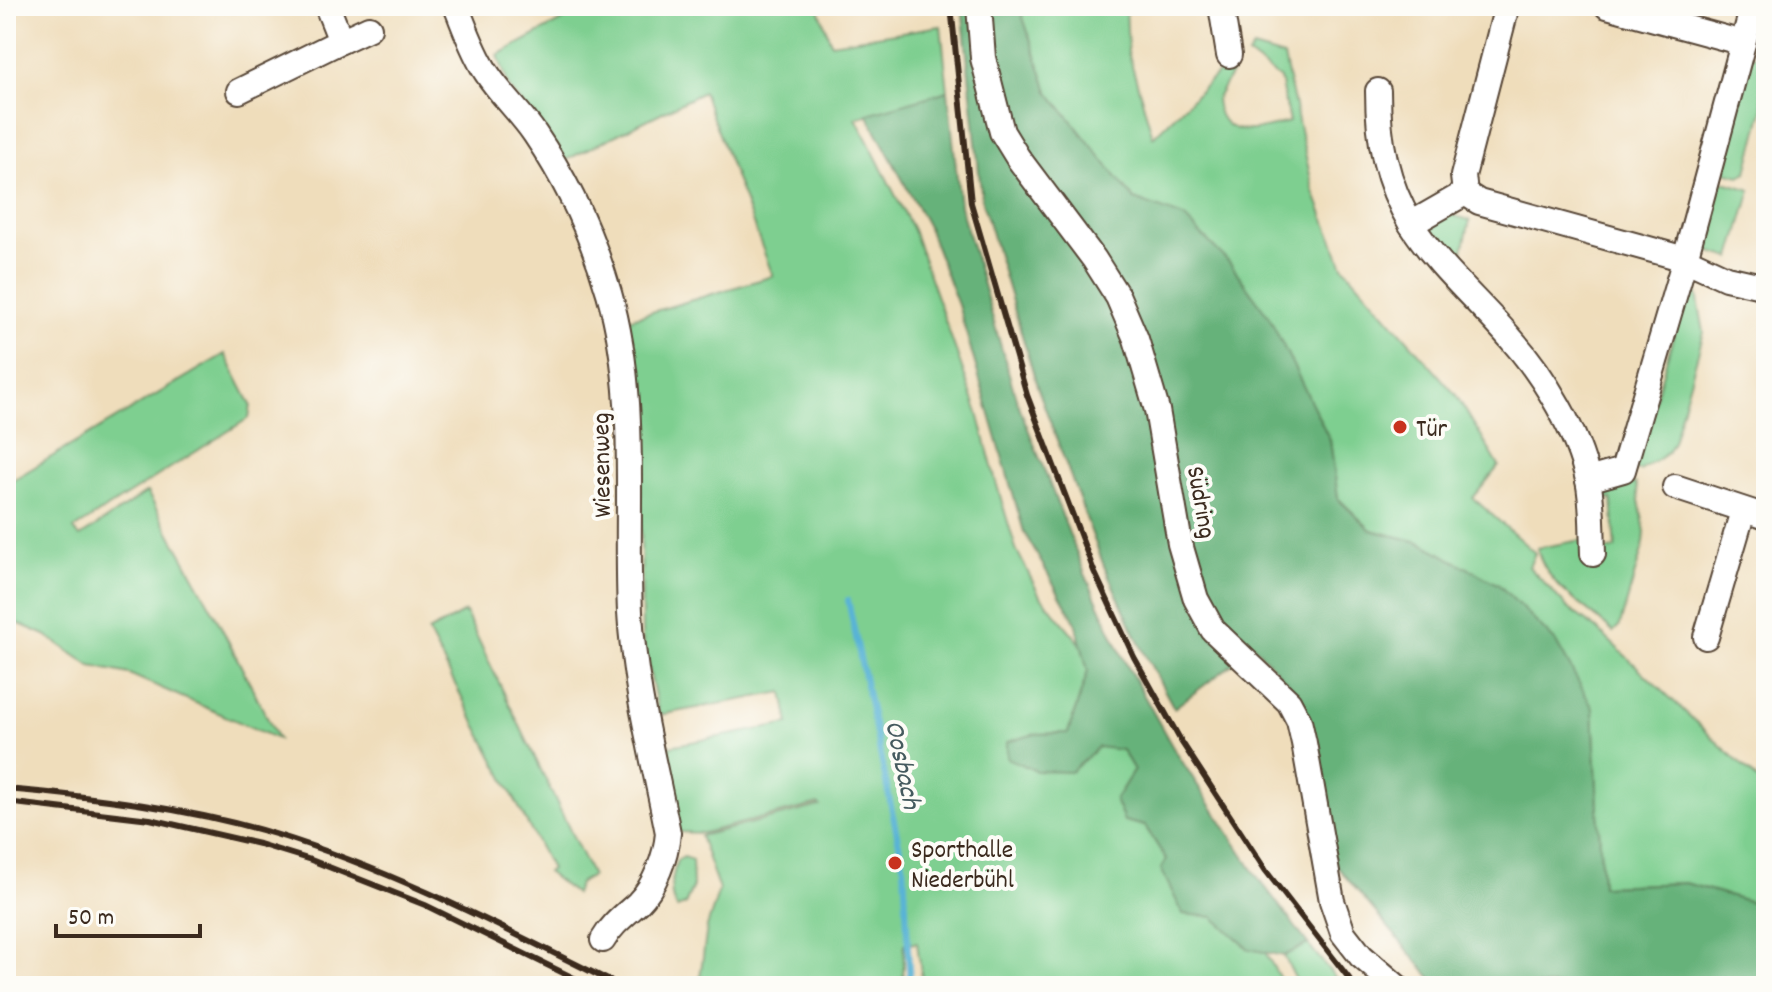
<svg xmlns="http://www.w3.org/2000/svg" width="1772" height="992" font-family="Dekko,sans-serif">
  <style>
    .green { fill: #7ecf90; stroke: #5c7c57; stroke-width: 2 }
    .forest { fill: #66b27a; stroke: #506e4c; stroke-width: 2 }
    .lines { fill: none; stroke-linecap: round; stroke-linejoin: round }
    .stream { stroke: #58b3d6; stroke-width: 6 }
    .minor-casing { stroke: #564536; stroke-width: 28 }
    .minor { stroke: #fff; stroke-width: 24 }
    .rail { stroke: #3b2a1e; stroke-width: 6 }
    .poi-dot { fill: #c8321e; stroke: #fdfcf7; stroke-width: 3 }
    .labels { text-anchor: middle; stroke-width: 8; stroke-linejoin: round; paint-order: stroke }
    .poi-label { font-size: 26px; fill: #3b2a1e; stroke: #fdfcf7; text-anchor: start }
    .street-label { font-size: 26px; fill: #3b2a1e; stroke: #fdfcf7 }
    .water-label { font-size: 28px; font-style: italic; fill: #455a5e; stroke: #fdfcf7 }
  </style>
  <rect width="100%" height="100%" fill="#fdfcf7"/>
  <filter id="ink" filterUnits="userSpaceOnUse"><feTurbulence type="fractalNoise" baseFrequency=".0125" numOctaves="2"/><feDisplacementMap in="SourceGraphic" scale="16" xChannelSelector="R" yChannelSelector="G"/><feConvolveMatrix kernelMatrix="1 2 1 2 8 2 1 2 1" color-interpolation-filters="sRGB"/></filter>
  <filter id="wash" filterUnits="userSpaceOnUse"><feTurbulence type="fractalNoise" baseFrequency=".006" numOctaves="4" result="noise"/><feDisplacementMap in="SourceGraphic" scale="32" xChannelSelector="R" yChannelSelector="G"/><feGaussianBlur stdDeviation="1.8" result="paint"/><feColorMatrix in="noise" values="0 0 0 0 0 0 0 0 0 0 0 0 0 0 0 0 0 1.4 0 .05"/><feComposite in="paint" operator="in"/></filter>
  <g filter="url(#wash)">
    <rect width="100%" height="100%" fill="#efddbb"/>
    <g class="green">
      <path d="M589,6h229l13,37 110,-17 7,65 -92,27 57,112 65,183 18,69 20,67 23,45 42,50 7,27 -20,62 -33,1 87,16 12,20 -19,30 9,21 21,5 21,33 -5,10 88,80 15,1 20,36h-361l-6,-43 -13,1 -1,42h-204l8,-59 12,-37 -19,-54 120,-30 -2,-2 -115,29 -26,-1 -13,-85 125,-23 -6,-32 -124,23 -17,-78 -2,-230 -5,-43 -10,-44 148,-44 -70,-184 -139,69 -55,-74 -11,-32z"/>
      <path d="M1019,6h107l2,46 25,85 67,-66 8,-3 4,4 -16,28c5,44 44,29 73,22l-9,-43 -32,-24 5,-7 31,9 29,132 30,77 113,129 43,71 -26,32 62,55 -6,14 39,41 29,21 169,159v118l-81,-23 -83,3 -9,-177 -171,-166 -51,-13 -33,-32 -8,-58 -146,-222 -50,-19 -86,-108z"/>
      <path d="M1746,54l13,3 4,53 -16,62 -7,4 -27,-7z"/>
      <path d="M1711,178l40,12 -20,68 -40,-12z"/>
      <path d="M1447,214l23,6 -8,35 -8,-9 -12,9c-13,-20 -20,-28 5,-41z"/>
      <path d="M1689,281l7,7 8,44 -31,110 -6,11 -27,18 -5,-1z"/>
      <path d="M225,354l26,51 -2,13 -175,111 6,8 67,-45 67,121 64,126 -149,-65 -38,-8 -46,-31 -39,-17v-134z"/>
      <path d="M1622,480l14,4 9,48 -1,11 -24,82 -7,7c-27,-26 -66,-44 -76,-84l45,-8 20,11 14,-2 -4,-50 -15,1 5,-15z"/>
      <path d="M465,612l127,264 -13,7 -4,11 -28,-22 4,-3 -123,-237z"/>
      <path d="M684,857l8,3 1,26 -8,19 -8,3c-10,-14 -4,-32 0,-48z"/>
      <path d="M1308,944l34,42h-43l-15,-30z"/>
    </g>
    <g class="forest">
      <path d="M962,6h57l29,85 86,108 50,18 45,45 40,55 61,123 8,59 33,31 51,13 77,42 57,57 37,66 9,178 83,-3 81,23v80h-328l-104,-123 -40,-173 -39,-43 -81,61 -31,-57 -39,-85 -66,-177 -56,-188z"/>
      <path d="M948,91l12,115 56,192 69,176 39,86 48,86 85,130 51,68 -24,12 -35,-7 -36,-32 -30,-3 -22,-45 5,-10 -21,-33 -21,-5 -9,-21 19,-30 -12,-20 -24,-3 -27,25 -35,-1 -29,-13v-16l28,-8 33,-1 20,-62 -13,-50 -51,-89 -66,-227 -31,-80 -60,-111z"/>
    </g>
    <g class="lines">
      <path class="stream" d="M848,600l56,268 6,118"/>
    </g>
  </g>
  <g filter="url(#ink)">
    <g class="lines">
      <g class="minor-casing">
        <g id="minor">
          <path d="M456,6c9,22 17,46 30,66 14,22 34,40 49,62 32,47 58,104 74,159 30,104 16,213 21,319 4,75 24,148 38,221 -2,24 -13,53 -30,70 -13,12 -26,21 -35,37"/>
          <path d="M979,6l4,52 19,74 16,26 76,101 24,38 18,42 21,71 23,134 16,55 17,31 76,72 10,19 5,22 28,158 11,32 18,23 35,30"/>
          <path d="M1221,6l8,49"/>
          <path d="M1507,6l-44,170 2,17 14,9 206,57 41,19 40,9"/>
          <path d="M1607,6l136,37"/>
          <path d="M341,41l28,-13"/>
          <path d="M239,91l102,-50 -14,-35"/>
          <path d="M1378,91c0,49 8,91 33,133"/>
          <path d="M1465,193l-54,31c28,44 67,76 101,116 32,36 66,93 76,140 5,24 4,50 5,74"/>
          <path d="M1588,480l35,-10 62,-211 68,-253"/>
          <path d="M1675,487l91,30"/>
          <path d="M1706,637l37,-126"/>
        </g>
      </g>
      <use href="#minor" class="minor"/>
      <g class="rail">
        <path d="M951,6l20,197 56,192 67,176 40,86 47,84 85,130 89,115"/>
        <path d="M6,789c91,8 182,19 269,45 121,37 232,96 345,152"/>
        <path d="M6,802l144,17 109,25 52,16 114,45 165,81"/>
      </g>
    </g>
  </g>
  <g class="poi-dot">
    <circle cx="1400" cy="427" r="8"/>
    <circle cx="895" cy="863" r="8"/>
  </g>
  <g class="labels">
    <g class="poi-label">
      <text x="1416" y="436">Tür</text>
      <text x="911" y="857">Sporthalle<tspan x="911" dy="30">Niederbühl</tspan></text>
    </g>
    <g class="street-label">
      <text transform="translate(600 465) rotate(-91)" y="9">Wiesenweg</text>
      <text transform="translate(1203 502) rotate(80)" y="9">Südring</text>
    </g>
    <g class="water-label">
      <text transform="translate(905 764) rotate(78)" y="10">Oosbach</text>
    </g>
  </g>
  <rect width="1772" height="992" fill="none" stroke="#fdfcf7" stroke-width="32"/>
  <path d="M56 924v12h144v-12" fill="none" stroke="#3b2a1e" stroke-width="4"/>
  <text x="68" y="924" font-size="24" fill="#3b2a1e" stroke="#fdfcf7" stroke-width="6" paint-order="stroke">50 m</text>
</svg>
